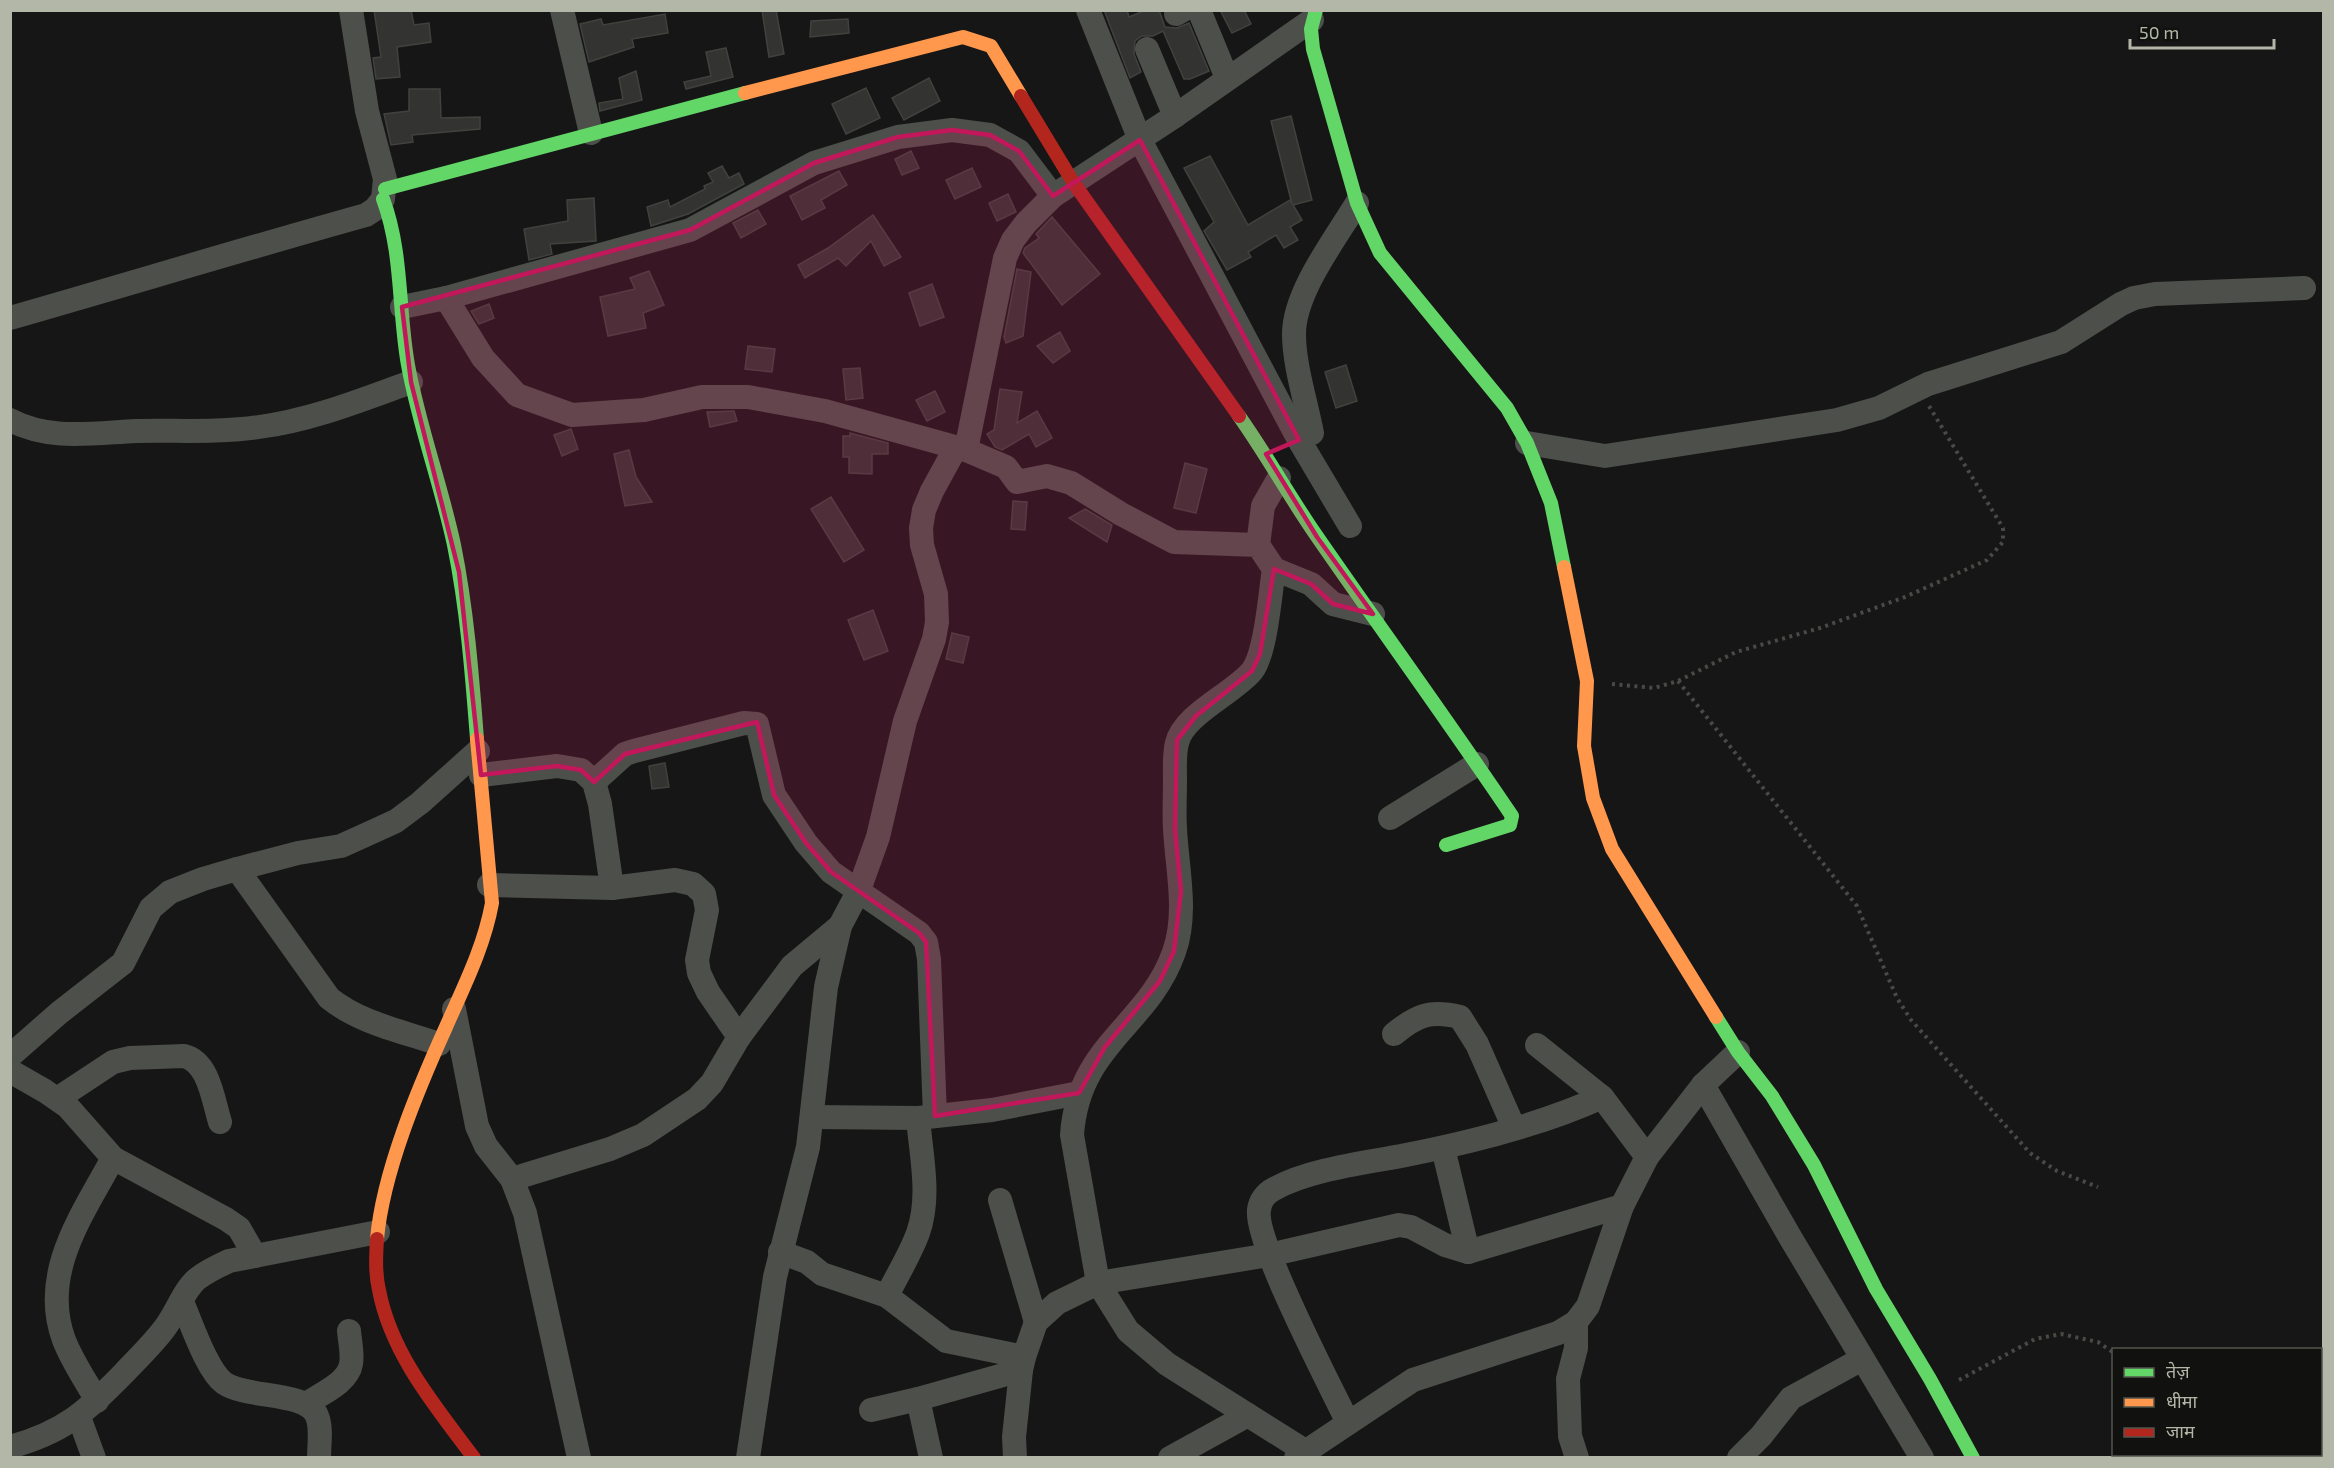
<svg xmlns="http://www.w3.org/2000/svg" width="2334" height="1468" font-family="'Exo 2','Noto Sans Devanagari',sans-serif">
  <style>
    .building { fill: #333432; stroke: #41423e; stroke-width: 1.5 }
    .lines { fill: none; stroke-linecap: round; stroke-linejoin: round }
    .path { stroke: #494a46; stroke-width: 4; stroke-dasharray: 3 4.5; stroke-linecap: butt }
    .street { stroke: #4d4f4a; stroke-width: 24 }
    .fast { stroke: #63d668; stroke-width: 14 }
    .slow { stroke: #ff974d; stroke-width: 14 }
    .jam { stroke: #b3261e; stroke-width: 14 }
    .marked { fill: #c2185b; fill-opacity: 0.2; stroke: #c2185b; stroke-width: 4.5; stroke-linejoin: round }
  </style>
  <rect width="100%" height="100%" fill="#161616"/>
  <g class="building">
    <path d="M374,10h37l3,15 15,-2 2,19 -34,5 3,30 -24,2 -3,-21 8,-1z"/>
    <path d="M762,10h14l8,44 -15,3z"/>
    <path d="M1104,10h23l2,7 17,-7h13l6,17 12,1 12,-5 20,48 -19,8h-6l-21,-48 -10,5h-11l-7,5 -1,13 7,18 -11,6z"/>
    <path d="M1220,10h24l7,14 -19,9z"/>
    <path d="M665,14l3,19 -36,6 2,8 -45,15 -9,-38 21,-5 2,6z"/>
    <path d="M848,19l1,14 -39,4 1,-16z"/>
    <path d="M726,48l7,29 -47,12 -2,-7 27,-6 -5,-24z"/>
    <path d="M636,71l6,29 -42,11 -1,-8 24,-4 -4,-21z"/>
    <path d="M929,78l11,23 -36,19 -12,-22z"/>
    <path d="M866,88l14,30 -34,16 -14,-30z"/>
    <path d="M409,89h31l1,29 39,-1v12l-68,6 1,7 -22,3 -7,-31 25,-3z"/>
    <path d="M1291,116l21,84 -19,5 9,15 -12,7 8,13 -14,8 -8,-13 -28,17 3,5 -24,13 -23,-39 10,-9 -30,-54 26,-12 38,69 42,-25 2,4 -21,-83z"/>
    <path d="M911,151l8,17 -17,7 -7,-16z"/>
    <path d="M722,166l7,12 10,-5 5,11 -56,30 -37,12 -4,-19 21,-7 2,7 35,-18 -1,-3 9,-4 -5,-9z"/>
    <path d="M972,168l9,19 -26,12 -9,-19z"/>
    <path d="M839,171l8,14 -26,15 4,8 -23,12 -12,-24z"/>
    <path d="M1008,194l8,18 -19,9 -8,-18z"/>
    <path d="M594,198l2,43 -46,3 2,10 -23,6 -5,-31 44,-8 -1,-21z"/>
    <path d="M758,210l8,14 -25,14 -8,-15z"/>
    <path d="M873,215l28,42 -17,9 -13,-25 -25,25 -8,-8 -33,20 -7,-13 30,-17z"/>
    <path d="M1052,217l48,57 -38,31 -39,-52 2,-5 14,-10 -3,-4z"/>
    <path d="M1017,269l14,3 -8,64 -17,7 -2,-6z"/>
    <path d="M649,271l15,34 -21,8 3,15 -38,8 -8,-39 35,-8 -5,-11z"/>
    <path d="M932,284l12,33 -24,9 -11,-33z"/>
    <path d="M489,304l5,14 -15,6 -8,-13z"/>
    <path d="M1060,332l10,19 -17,12 -16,-17z"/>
    <path d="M748,346l27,3 -3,23 -27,-3z"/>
    <path d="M1346,365l11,36 -21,7 -11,-36z"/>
    <path d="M860,368l3,30 -17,2 -3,-31z"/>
    <path d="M1000,389l22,3 -5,31 20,-12 15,27 -16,9 -7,-13 -27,16 -7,-3 -8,-13 7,-4z"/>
    <path d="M935,391l10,21 -18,9 -11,-21z"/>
    <path d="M734,411l3,10 -27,6 -3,-15z"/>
    <path d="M571,429l7,20 -16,7 -8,-21z"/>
    <path d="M850,433l38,10v11h-16v20l-23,-1v-16h-6v-21h7z"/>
    <path d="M629,450l7,27 16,25 -27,4 -11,-52z"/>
    <path d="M1185,463l22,6 -11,44 -22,-5z"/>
    <path d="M831,497l33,53 -20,12 -33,-53z"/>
    <path d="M1013,501l14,1 -2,28 -14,-1z"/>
    <path d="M1085,509l27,16 -5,17 -38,-24z"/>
    <path d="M873,610l15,41 -24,9 -16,-40z"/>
    <path d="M952,633l17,4 -6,26 -17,-4z"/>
    <path d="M665,763l4,24 -17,2 -3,-23z"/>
  </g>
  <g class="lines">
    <g class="path">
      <path d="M1678,681l179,225 40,92 14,22 119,133 27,18 41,16"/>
      <path d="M1612,684l42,4 24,-7 58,-29 84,-24 85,-31 82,-37 16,-18v-14l-74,-122"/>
      <path d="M1959,1380l76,-41 26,-5 37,8 16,11"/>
      <path d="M2320,1427h4"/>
    </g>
    <g class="street">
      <path d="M562,10l29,123"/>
      <path d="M1088,10l52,130 159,300 51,86"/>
      <path d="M1199,10l28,68"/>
      <path d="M1176,14l7,-4"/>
      <path d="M1147,49l28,67"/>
      <path d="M446,298l37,60 34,37 55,20 72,-5 58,-13h46l77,14 141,39 40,17 11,15 30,-6 24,7 50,31 53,28 84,3 16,24 37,15 22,20 40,10"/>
      <path d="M402,307l44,-9 244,-68 124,-67 84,-26 54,-7 38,5 29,16 34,45"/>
      <path d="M10,318c119,-34 237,-70 356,-103l9,-6 8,-10 2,-20 -18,-68 -16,-101"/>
      <path d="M10,420c40,21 83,13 126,11 40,-1 82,2 123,-4 53,-7 102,-27 152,-45"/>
      <path d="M1312,433c-6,-31 -18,-68 -18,-99 0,-42 42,-96 63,-131"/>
      <path d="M1527,443l78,13 232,-36 42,-12 49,-24 133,-42 60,-38 13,-6 21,-4 149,-6"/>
      <path d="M966,450l39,-192 8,-18 13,-17 27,-27 122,-80 137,-96"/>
      <path d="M1258,545l5,-39 16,-28"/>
      <path d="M1274,569c-4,25 -8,84 -22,102 -18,22 -69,44 -75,72 -3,11 -2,24 -2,36 0,17 -1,34 0,50 2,40 13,84 -1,123 -26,74 -96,92 -102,183l26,148 30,48 39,33 138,87"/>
      <path d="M481,775l76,-9 24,4 13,12 6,22 12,84"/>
      <path d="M594,782l31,-28 9,-3 110,-28 13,1 17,71 32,48 25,29 88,61 7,9 3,17 6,157"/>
      <path d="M1390,818l87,-54"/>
      <path d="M237,869l92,129c31,25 72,33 110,46"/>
      <path d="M489,885l123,3 63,-8 18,4 11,10 3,16 -10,50 2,13 9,19 31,45"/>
      <path d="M454,1009l23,117 9,20 26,33 13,34 54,245"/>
      <path d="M1394,1034c23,-19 36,-24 66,-17l17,27 37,84"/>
      <path d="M1537,1045l65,52"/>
      <path d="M10,1056l49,-43 64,-50 28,-55 19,-16 33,-13 34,-10 61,-16 43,-7 31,-14 24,-11 24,-18 58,-52"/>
      <path d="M10,1071l35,20 23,16 45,51 113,61 13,9 16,28"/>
      <path d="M1703,1085l87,152 132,221"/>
      <path d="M57,1099l56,-37 17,-4 54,-2c25,6 29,44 36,66"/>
      <path d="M812,1117l106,1 74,-8 87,-17"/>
      <path d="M1443,1148l25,104"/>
      <path d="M512,1179l98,-30 33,-14 54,-36 15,-16 27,-46 53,-71 48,-40"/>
      <path d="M1000,1200l36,122"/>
      <path d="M780,1252l27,10 15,12 65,22 59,45 78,16"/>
      <path d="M887,1296c10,-21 23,-41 31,-63 13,-36 3,-78 0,-115"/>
      <path d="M182,1302c9,20 25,69 42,81 23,16 83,8 93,33 5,12 2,29 2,42"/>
      <path d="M1576,1322v26l-8,31 2,57 7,22"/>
      <path d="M97,1401c-11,-20 -25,-40 -33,-61 -25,-67 19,-126 49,-182"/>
      <path d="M306,1404c14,-10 42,-21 45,-40 2,-10 -1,-22 -2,-33"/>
      <path d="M871,1410l47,-11"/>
      <path d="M79,1417l15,41"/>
      <path d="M1348,1423c-17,-36 -94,-182 -89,-213 1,-9 7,-17 15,-21 36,-20 92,-26 132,-34 66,-13 135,-30 196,-58l45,60"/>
      <path d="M10,1447c54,-15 76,-35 114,-74 14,-15 28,-28 40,-44 12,-15 19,-38 33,-50 10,-8 21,-13 32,-18l149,-29"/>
      <path d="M748,1458l27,-181 33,-130 18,-160 14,-61 19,-36 19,-53 27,-116 29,-82 3,-17 -1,-28 -14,-49 -1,-17 3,-18 8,-19 23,-42"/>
      <path d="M931,1458l-13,-59 103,-29"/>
      <path d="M1015,1458l-1,-21 7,-67 3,-13 12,-35 21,-19 41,-20 171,-28 130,-30 12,2 34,18 23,7 154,-46"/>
      <path d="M1170,1458l78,-43"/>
      <path d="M1296,1458l117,-78 145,-47 18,-11 12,-16 34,-100 25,-49 56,-72 35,-33"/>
      <path d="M1739,1458l22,-22 30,-38 71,-39"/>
    </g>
    <g class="fast">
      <path d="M1316,10l-5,19 2,20 44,154 23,50 127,155 20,35 24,60 13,64"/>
      <path d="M385,189l360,-96"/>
      <path d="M383,199c20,54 15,110 25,166 11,61 33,119 46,180 13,64 18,129 23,194"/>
      <path d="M1239,416c27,38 50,80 77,119 65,94 132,186 196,281l-2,9 -64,20"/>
      <path d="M1716,1017l22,35 34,44 42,69 62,124 54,90 43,79"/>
    </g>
    <g class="slow">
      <path d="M745,93l218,-56 28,9 30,50"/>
      <path d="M1564,567l23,114 -3,65 9,52 19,51 104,168"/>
      <path d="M377,1239c6,-67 41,-150 69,-212 18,-41 38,-80 46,-124l-15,-164"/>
    </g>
    <g class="jam">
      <path d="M1021,96l52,86 166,234"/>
      <path d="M377,1239c-1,17 -2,34 2,51 12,64 57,117 95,168"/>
    </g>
  </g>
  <path class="marked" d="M952,130l38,5 29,16 34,45 87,-56 159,300 -33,14 51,83 56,77 -40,-10 -22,-20 -37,-15 -14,85 -8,17 -56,45 -19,24 -2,89 6,62 -7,60 -14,30 -55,66 -26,46 -144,23 -9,-174 -7,-9 -88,-61 -25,-29 -32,-48 -17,-73 -132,32 -31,28 -13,-12 -24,-4 -76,9 -22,-203 -48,-190 -9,-75 288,-77 124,-67 84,-26z"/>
  <rect width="2334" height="1468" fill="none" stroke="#b3b7a7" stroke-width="24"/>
  <rect x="2112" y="1348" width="210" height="108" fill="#111210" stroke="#52544c" stroke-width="1.5"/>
  <rect x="2124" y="1368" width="30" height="9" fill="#63d668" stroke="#52544c" stroke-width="1.5"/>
  <text x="2166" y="1378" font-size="18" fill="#b3b7a7">तेज़</text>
  <rect x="2124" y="1398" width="30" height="9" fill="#ff974d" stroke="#52544c" stroke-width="1.5"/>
  <text x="2166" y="1408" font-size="18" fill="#b3b7a7">धीमा</text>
  <rect x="2124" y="1428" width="30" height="9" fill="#b3261e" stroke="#52544c" stroke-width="1.5"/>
  <text x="2166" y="1438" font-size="18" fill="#b3b7a7">जाम</text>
  <path d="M2130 39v9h144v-9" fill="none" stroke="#b3b7a7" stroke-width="3"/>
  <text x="2139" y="39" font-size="18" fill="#b3b7a7" stroke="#111210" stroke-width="4.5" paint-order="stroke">50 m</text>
</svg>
